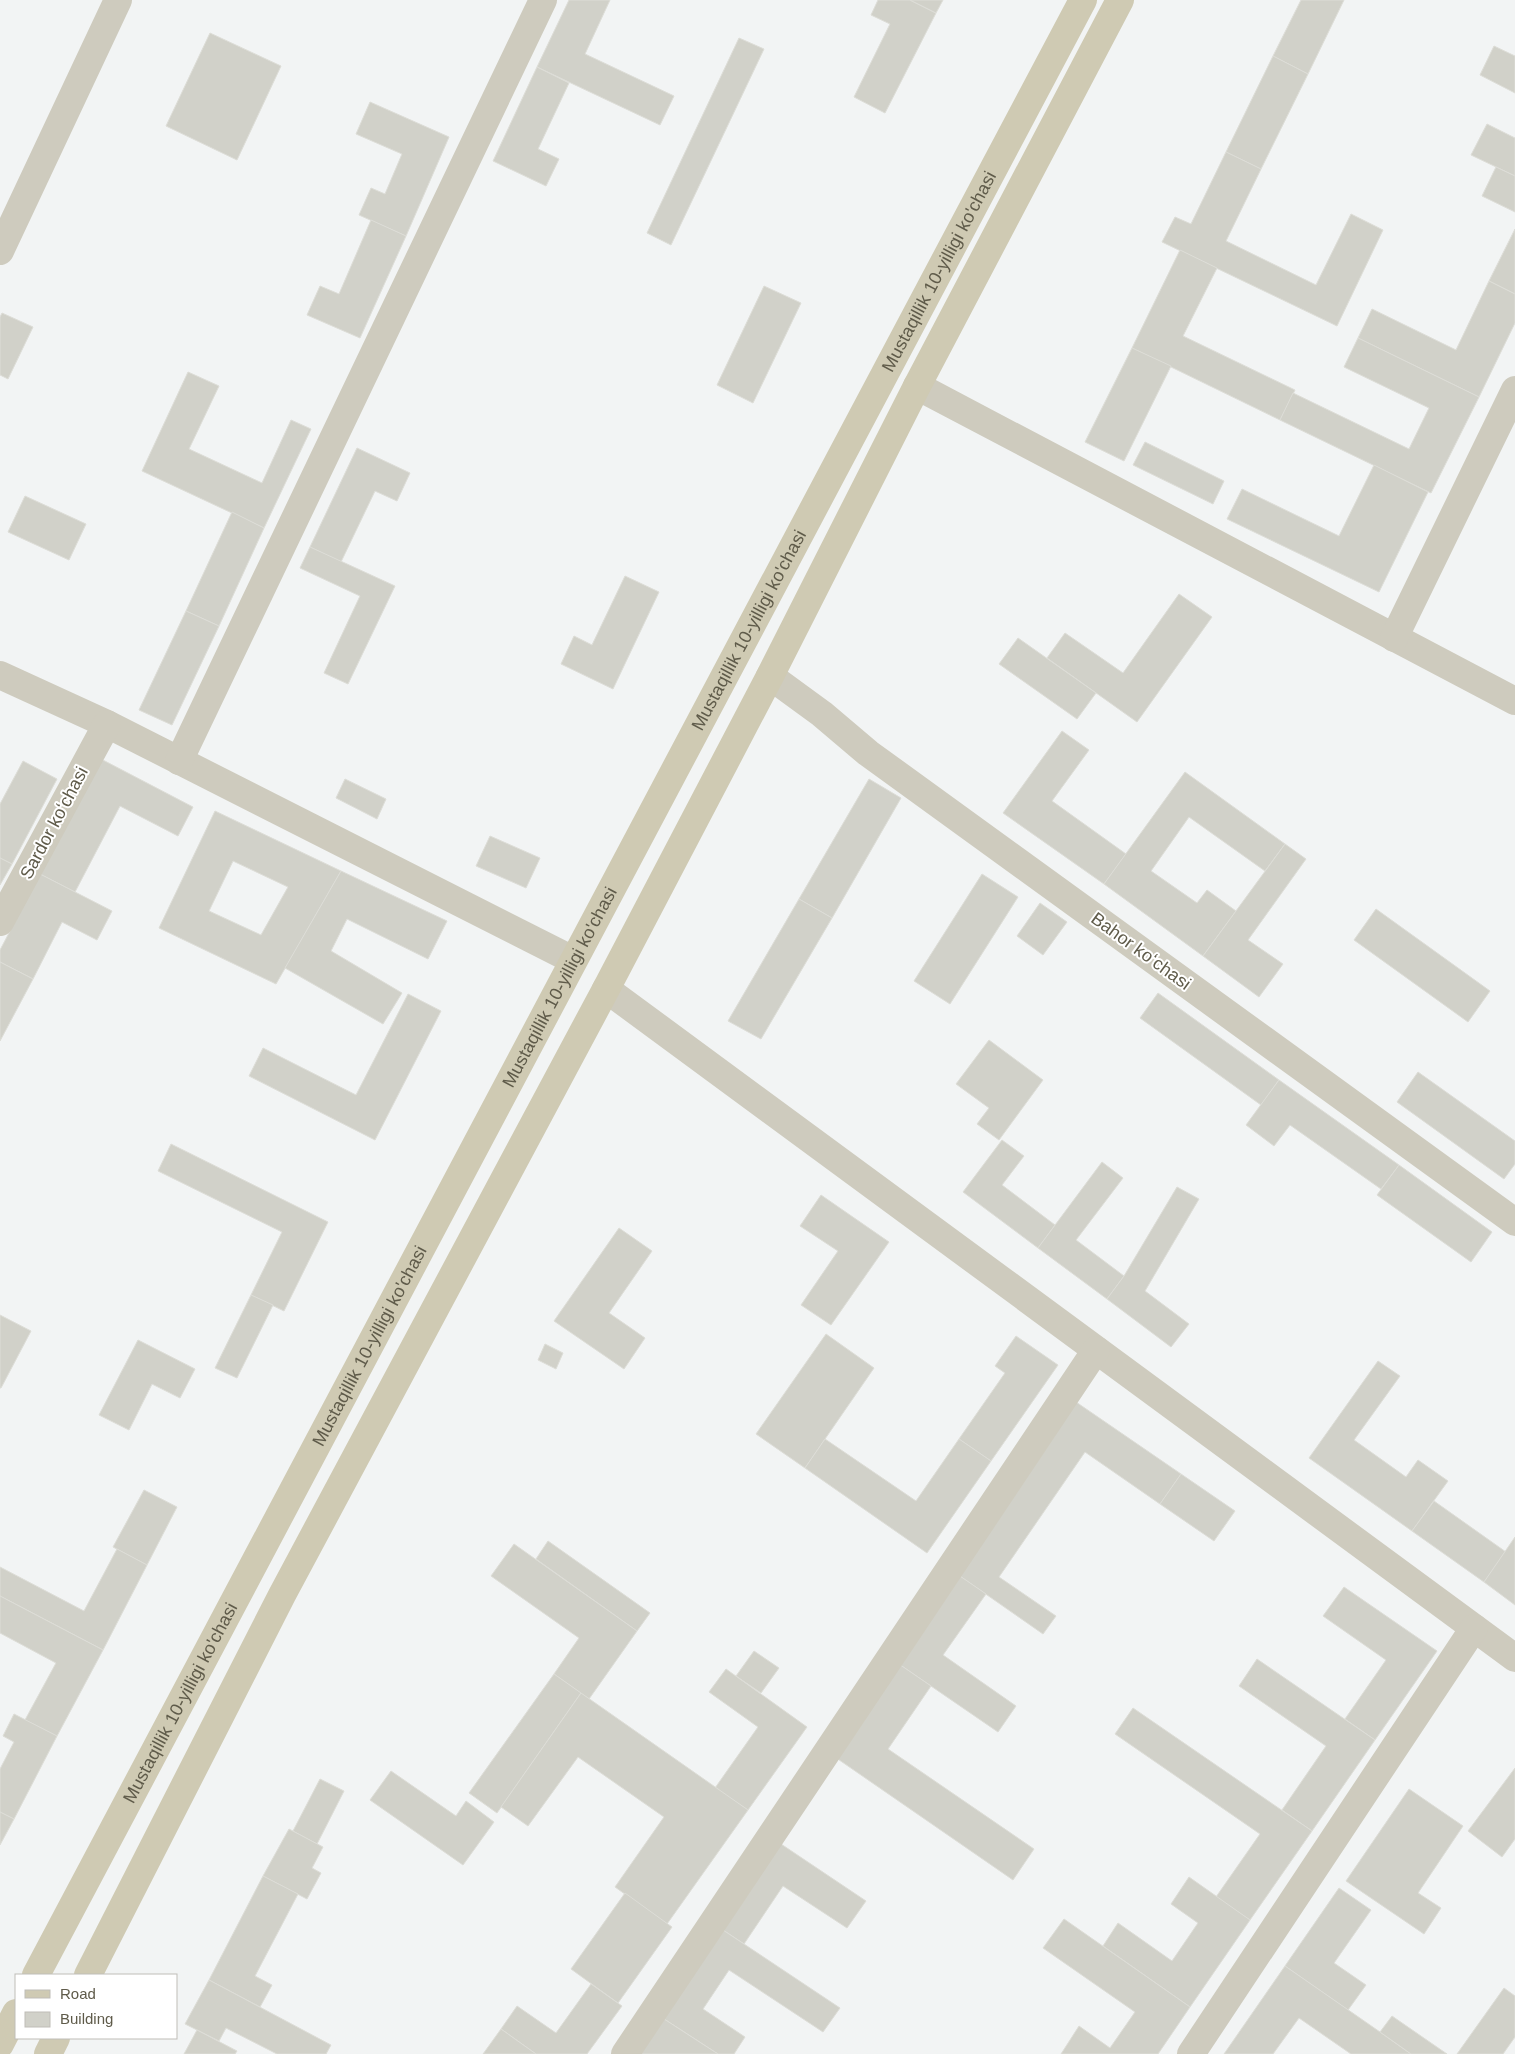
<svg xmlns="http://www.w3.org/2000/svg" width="1515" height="2054" font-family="Arial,sans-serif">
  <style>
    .building { fill: #d1d1c9; stroke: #ddddd7; fill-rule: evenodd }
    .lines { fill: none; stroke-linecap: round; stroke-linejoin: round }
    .minor { stroke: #cecbbe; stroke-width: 28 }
    .major { stroke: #cfcab3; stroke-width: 28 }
    .labels { text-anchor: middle; stroke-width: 4; stroke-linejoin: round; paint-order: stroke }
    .street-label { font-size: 18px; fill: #5f5b4a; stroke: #fff }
  </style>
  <rect width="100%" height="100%" fill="#f2f4f4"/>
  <g class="building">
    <path d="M569,0h41l-25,54 89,42 -14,29 -123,-58z"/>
    <path d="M878,0h32l26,13 -51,100 -31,-16 36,-73 -19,-9z"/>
    <path d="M910,0h33l-7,13z"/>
    <path d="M1301,0h43l-36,74 -35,-18z"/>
    <path d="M210,33l71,33 -44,94 -71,-34z"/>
    <path d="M739,38l25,11 -93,196 -24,-12z"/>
    <path d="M1494,46l21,10v37l-35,-18z"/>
    <path d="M1273,56l35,18 -47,95 -35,-17z"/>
    <path d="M537,67l32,16 -31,66 21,10 -13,27 -53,-25z"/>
    <path d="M370,102l79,35 -43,99 -47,-21 12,-27 14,6 17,-40 -46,-20z"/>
    <path d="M1487,124l28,14v38l-44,-21z"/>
    <path d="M1226,152l35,17 -35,72 90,44 35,-71 32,16 -46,96 -175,-84 13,-25 16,7z"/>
    <path d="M1496,167l19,9v36l-33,-16z"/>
    <path d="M371,220l35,16 -46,102 -53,-23 13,-29 19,8z"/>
    <path d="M1515,229v65l-26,-13z"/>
    <path d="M1180,250l37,18 -34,68 112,54 -15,30 -148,-72z"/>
    <path d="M1489,281l26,13v29l-36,74 -121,-59 14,-29 84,41z"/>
    <path d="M764,286l37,17 -48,100 -36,-18z"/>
    <path d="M2,313l31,14 -25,52 -8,-4v-58z"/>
    <path d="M1358,338l121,59 -48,96 -151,-73 13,-27 116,56 20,-41 -85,-41z"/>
    <path d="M1132,348l39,18 -47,95 -39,-19z"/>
    <path d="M188,372l31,14 -30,63 73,34 29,-63 20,9 -47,99 -122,-57z"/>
    <path d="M1145,442l79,39 -11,23 -80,-39z"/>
    <path d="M357,448l53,25 -13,28 -22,-10 -34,71 -31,-15z"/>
    <path d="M1374,465l54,27 -49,100 -152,-73 15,-30 97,47z"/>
    <path d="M25,496l61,28 -17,36 -61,-28z"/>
    <path d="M232,512l32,16 -45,98 -33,-15z"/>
    <path d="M310,547l85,39 -47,98 -24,-11 36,-77 -60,-28z"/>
    <path d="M625,576l34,16 -46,97 -52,-25 13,-28 18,9z"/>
    <path d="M1179,594l33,23 -75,105 -90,-64 18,-25 58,40z"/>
    <path d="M186,611l33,15 -47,99 -33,-15z"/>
    <path d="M1018,638l78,55 -19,26 -78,-55z"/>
    <path d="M1062,731l27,19 -37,51 74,53 -22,30 -101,-71z"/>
    <path d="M101,759l92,48 -15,29 -58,-30 -45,86 -35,-18z"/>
    <path d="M23,761l34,18 -45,85 -12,-6v-54z"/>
    <path d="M1185,772l100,72 -20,27 -76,-54 -38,54 46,32 10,-13 29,21 -33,45 -99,-72z"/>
    <path d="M345,779l41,20 -9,20 -41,-21z"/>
    <path d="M869,779l32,19 -69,120 -33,-19z"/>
    <path d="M215,811l126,60 -65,113 -117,-56zM233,861l55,26 -27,48 -52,-24z"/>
    <path d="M490,836l50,22 -14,30 -50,-22z"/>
    <path d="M1285,844l21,15 -58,81 35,24 -24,33 -56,-41z"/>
    <path d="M0,858l12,6 -12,21z"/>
    <path d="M341,871l106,50 -19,38 -81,-40 -16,32 71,42 -19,31 -98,-56z"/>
    <path d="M40,874l72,37 -15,29 -35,-18 -29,57 -33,-17v-12z"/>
    <path d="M982,874l36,23 -68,107 -36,-23z"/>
    <path d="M799,899l33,19 -71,121 -33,-18z"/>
    <path d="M1040,903l27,19 -24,33 -26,-19z"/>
    <path d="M1376,909l114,82 -22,31 -114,-82z"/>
    <path d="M0,962l33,17 -33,62z"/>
    <path d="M1158,993l121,87 -18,25 -121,-87z"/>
    <path d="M408,994l33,17 -66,129 -126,-64 14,-28 93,47z"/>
    <path d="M989,1040l54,40 -44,60 -22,-16 12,-16 -33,-24z"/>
    <path d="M1418,1072l97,69v23l-11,15 -107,-77z"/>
    <path d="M1279,1080l120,85 -18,24 -91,-64 -16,21 -28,-21z"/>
    <path d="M1002,1140l22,16 -22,29 53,40 -17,23 -75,-56z"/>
    <path d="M171,1144l157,78 -44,89 -33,-16 31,-63 -124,-61z"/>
    <path d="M1102,1162l21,16 -47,62 48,36 -17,23 -69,-51z"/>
    <path d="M1399,1165l93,67 -21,30 -94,-67z"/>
    <path d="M1177,1187l22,12 -54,92 44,33 -18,23 -64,-48 17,-23z"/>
    <path d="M821,1195l68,47 -58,83 -30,-20 37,-54 -38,-25z"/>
    <path d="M619,1228l33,23 -43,62 36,25 -21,31 -70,-48z"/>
    <path d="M251,1295l22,10 -36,73 -22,-10z"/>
    <path d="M0,1315l31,16 -30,57h-1z"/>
    <path d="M826,1334l48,34 -69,100 -49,-34z"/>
    <path d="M1016,1336l42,29 -67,96 -32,-22 46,-66 -10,-7z"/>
    <path d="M138,1340l57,29 -15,29 -28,-14 -23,46 -30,-15z"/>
    <path d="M545,1344l18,9 -7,16 -18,-9z"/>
    <path d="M1378,1361l22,15 -46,64 52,37 12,-17 30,21 -36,50 -103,-73z"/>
    <path d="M1076,1402l105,72 -21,30 -75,-52 -86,125 57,39 -13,18 -86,-60z"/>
    <path d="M825,1439l91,62 43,-62 32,22 -64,92 -122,-85z"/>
    <path d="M1181,1474l54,37 -21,30 -54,-37z"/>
    <path d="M144,1490l33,17 -30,58 -34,-18z"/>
    <path d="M1434,1501l72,51 -22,30 -72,-51z"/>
    <path d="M1515,1537v68l-31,-23z"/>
    <path d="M548,1541l102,72 -13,18 -101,-72z"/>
    <path d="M514,1544l123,87 -48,68 -35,-25 25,-36 -88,-62z"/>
    <path d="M117,1549l30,16 -44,85 -103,-54v-29l84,44z"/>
    <path d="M957,1574l29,20 -43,61 73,51 -18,26 -102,-70z"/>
    <path d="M1344,1587l93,64 -62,89 -30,-21 41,-59 -63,-44z"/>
    <path d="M0,1596l103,54 -46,86 -32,-16 31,-57 -56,-30z"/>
    <path d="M754,1651l25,17 -18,25 -25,-17z"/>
    <path d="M1257,1659l118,81 -63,91 -30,-21 44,-64 -87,-60z"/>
    <path d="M896,1662l35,24 -43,63 146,100 -21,31 -181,-125z"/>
    <path d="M726,1669l81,58 -59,83 -33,-22 43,-61 -49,-35z"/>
    <path d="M554,1674l27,19 -84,120 -28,-20z"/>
    <path d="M581,1693l167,117 -81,114 -52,-37 49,-70 -86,-60 -50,69 -27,-19z"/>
    <path d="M1133,1708l179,123 -62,89 -34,-23 44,-63 -145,-100z"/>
    <path d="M14,1714l43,22 -43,83 -14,-7v-43l14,-27 -11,-6z"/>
    <path d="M1515,1768v71l-13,18 -34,-26z"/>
    <path d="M391,1771l65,45 10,-15 28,21 -31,43 -93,-65z"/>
    <path d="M320,1779l24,12 -27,53 -24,-13z"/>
    <path d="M1409,1789l54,37 -45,67 23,15 -17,26 -78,-53z"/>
    <path d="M0,1812l14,7 -14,26z"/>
    <path d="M289,1829l34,18 -11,21 9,5 -14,26 -44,-23z"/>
    <path d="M778,1842l88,59 -19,27 -64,-42 -39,58 -24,-16z"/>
    <path d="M263,1876l35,18 -43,82 17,9 -12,22 -51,-27z"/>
    <path d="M1189,1877l61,43 -60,87 -87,-61 15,-23 54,38 26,-38 -27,-19z"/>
    <path d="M1339,1888l32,22 -37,53 32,22 -18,25 -63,-44z"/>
    <path d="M625,1893l47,34 -54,76 -47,-34z"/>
    <path d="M1064,1919l126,88 -32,47h-97l18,-28 31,22 25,-36 -92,-64z"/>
    <path d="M720,1928l120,80 -17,24 -94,-62 -26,39 42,28 -11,17h-16l-57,-37z"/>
    <path d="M1285,1966l95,66 31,22h-60l-52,-36 -26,36h-49z"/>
    <path d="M209,1980l122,65 -5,9h-49l-51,-26 -7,13 -34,-17z"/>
    <path d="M591,1984l31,22 -35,48h-51l-35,-25 16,-23 39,27z"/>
    <path d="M1504,1988l11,8v41l-12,17h-46z"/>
    <path d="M1392,2016l55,38h-36l-31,-22z"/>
    <path d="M661,2017l57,37h-82z"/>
    <path d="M501,2029l35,25h-53z"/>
    <path d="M197,2030l40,21 -2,3h-51z"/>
  </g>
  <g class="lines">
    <g class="minor">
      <path d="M0,251l118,-251"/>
      <path d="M917,386l598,315"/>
      <path d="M1394,638l121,-248"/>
      <path d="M0,675l107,49 466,236"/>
      <path d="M770,676l52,38 46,39 647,469"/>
      <path d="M179,761l364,-761"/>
      <path d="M0,922l107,-198"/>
      <path d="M606,989l909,669"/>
      <path d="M625,2054l471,-704"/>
      <path d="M1191,2054l283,-426"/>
    </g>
    <g class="major">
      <path id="s1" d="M36,1975l1047,-1975"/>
      <path d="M88,1975l194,-380 324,-606 164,-313 147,-290 203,-386"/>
      <path d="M0,2044l16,-31"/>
      <path d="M48,2054l8,-16"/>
    </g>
  </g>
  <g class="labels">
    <g class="street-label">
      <text dy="6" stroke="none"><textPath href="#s1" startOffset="1928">Mustaqillik 10-yilligi ko'chasi</textPath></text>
      <text dy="6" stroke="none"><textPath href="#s1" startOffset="1522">Mustaqillik 10-yilligi ko'chasi</textPath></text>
      <text transform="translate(54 823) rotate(-62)" y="6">Sardor koʻchasi</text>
      <text transform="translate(1141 951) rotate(36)" y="6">Bahor koʻchasi</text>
      <text dy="6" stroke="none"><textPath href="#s1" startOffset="1118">Mustaqillik 10-yilligi ko'chasi</textPath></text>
      <text dy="6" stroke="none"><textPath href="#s1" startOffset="712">Mustaqillik 10-yilligi ko'chasi</textPath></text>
      <text dy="6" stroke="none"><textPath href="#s1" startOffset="308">Mustaqillik 10-yilligi ko'chasi</textPath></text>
    </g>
  </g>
  <rect x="15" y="1974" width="162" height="65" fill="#ffffff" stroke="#bfbdb7"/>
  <rect x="25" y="1990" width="25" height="8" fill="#cfcab3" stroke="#bfbdb7"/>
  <text x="60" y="1999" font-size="15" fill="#5f5b4a">Road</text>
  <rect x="25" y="2012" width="25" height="15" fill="#d1d1c9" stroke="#bfbdb7"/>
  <text x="60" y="2024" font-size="15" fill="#5f5b4a">Building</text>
</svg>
